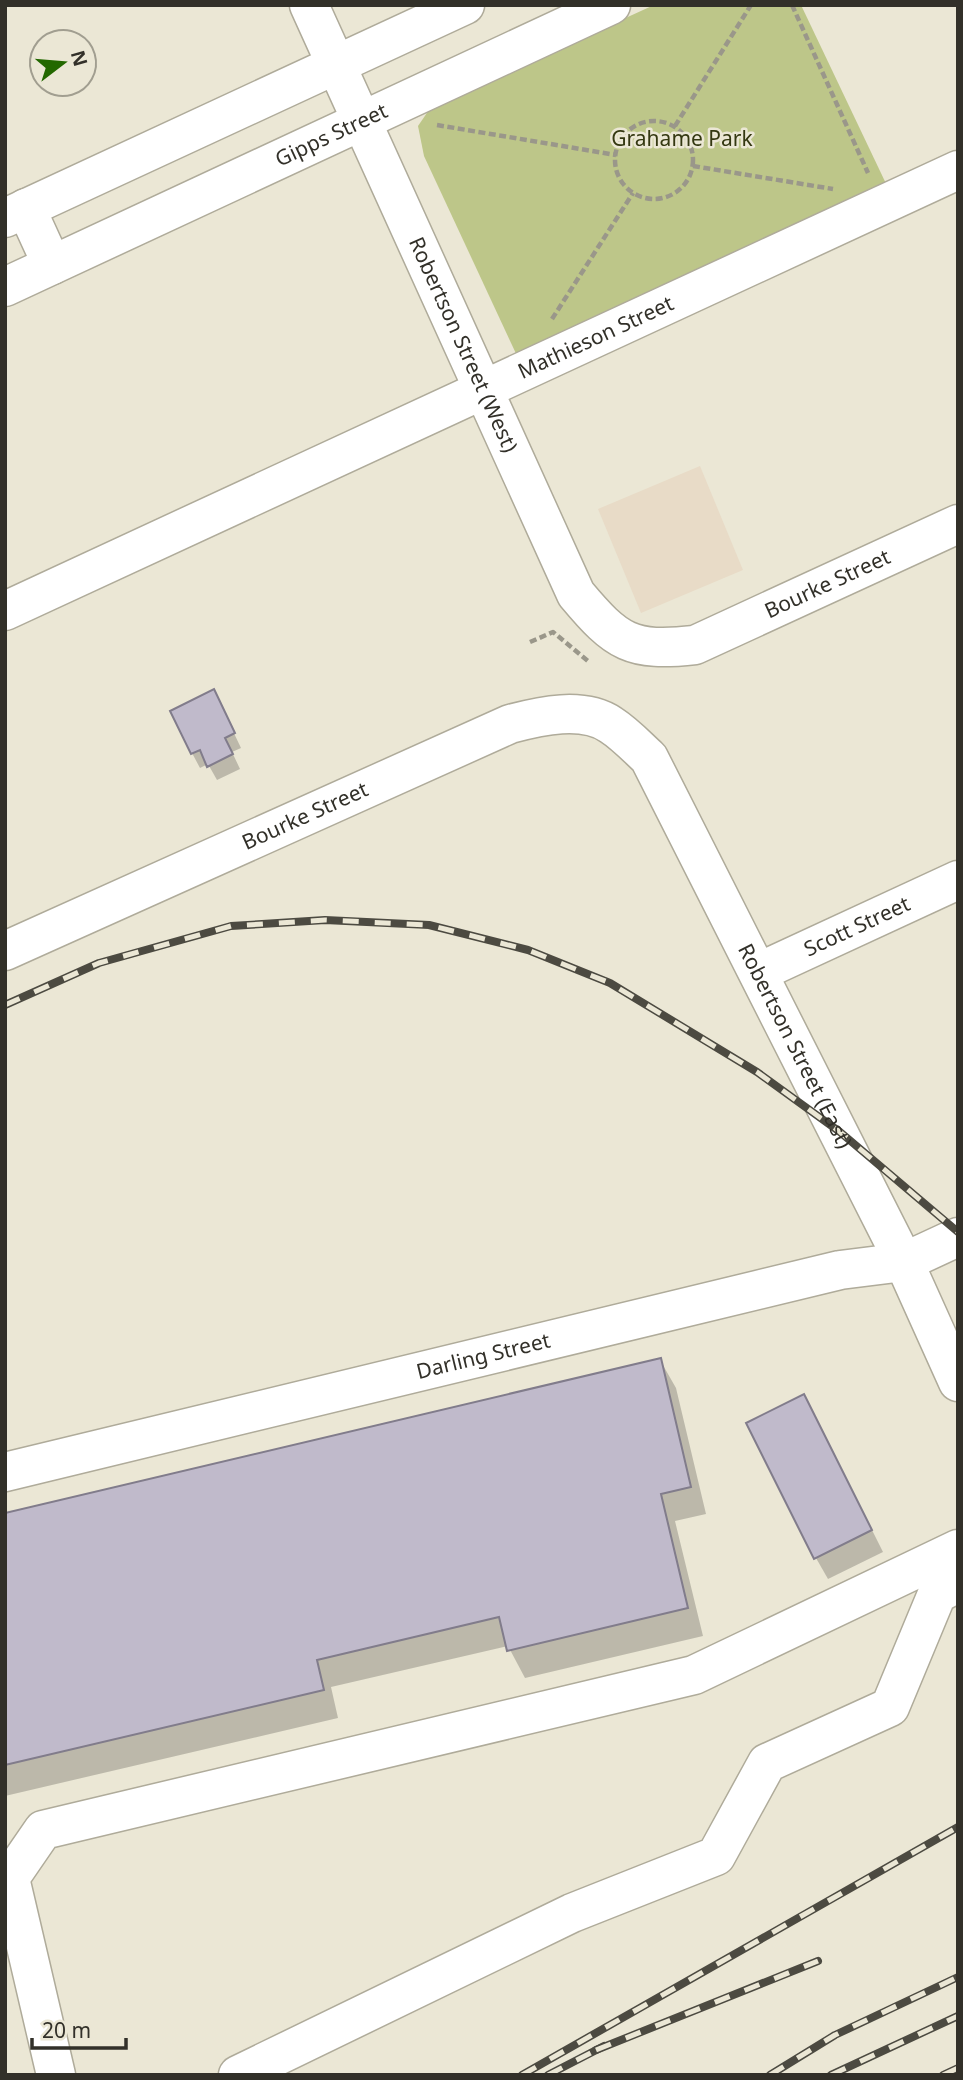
<svg xmlns="http://www.w3.org/2000/svg" width="963" height="2080" font-family="'Noto Sans',sans-serif">
  <style>
    .commercial { fill: #e8dbc7 }
    .green { fill: #bdc689 }
    .shadow { fill: #0003 }
    .building { fill: #c0bacb; stroke: #817c8b; stroke-width: 2 }
    .lines { fill: none; stroke-linecap: round; stroke-linejoin: round }
    .minor-casing { stroke: #afab9a; stroke-width: 41 }
    .path { stroke: #9a978a; stroke-width: 4.5; stroke-dasharray: 7 3.5; stroke-linecap: butt }
    .minor { stroke: #fff; stroke-width: 38 }
    .rail-casing { stroke: #4c4a41; stroke-width: 8 }
    .rail { stroke: #ebe7d5; stroke-width: 5; stroke-dasharray: 16; stroke-linecap: butt }
    .labels { text-anchor: middle; stroke-width: 5; stroke-linejoin: round; paint-order: stroke }
    .street-label { font-size: 21px; fill: #323029; stroke: #ebe7d5 }
    .park-label { font-size: 21px; fill: #343811; stroke: #ebe7d5 }
  </style>
  <rect width="100%" height="100%" fill="#ebe7d5"/>
  <path class="commercial" d="M700,466l43,104 -102,43 -43,-104z"/>
  <path class="green" d="M654,5h147l89,187 -371,168 -95,-204 -6,-30 13,-19z"/>
  <g class="shadow">
    <path d="M221,706l20,42 -9,4 8,17 -23,11 -9,-16 -8,4 -8,-15z"/>
    <path d="M660,1360l16,28 30,126 -31,7 28,115 -178,42 -17,-32 -177,41 7,31 -333,78v-281z"/>
    <path d="M816,1418l67,134 -55,27 -12,-21z"/>
  </g>
  <g class="building">
    <path d="M214,689l21,44 -10,5 8,16 -26,13 -7,-17 -9,4 -21,-43z"/>
    <path d="M661,1358l30,129 -30,7 27,114 -181,43 -8,-34 -182,43 7,30 -319,75v-252z"/>
    <path d="M804,1394l68,136 -58,29 -68,-136z"/>
  </g>
  <g class="lines">
    <g class="minor-casing">
      <g id="minor">
        <path id="s1" d="M309,5l267,589c41,49 55,58 119,51l263,-121"/>
        <path d="M26,208l26,57"/>
        <path d="M5,218l460,-213"/>
        <path id="s2" d="M5,287l606,-282"/>
        <path id="s3" d="M5,611l953,-441"/>
        <path id="s4" d="M5,951l505,-227c30,-8 73,-18 101,1 14,9 26,22 38,33l255,504 54,120"/>
        <path id="s5" d="M759,972l199,-92"/>
        <path id="s6" d="M5,1472l835,-202 64,-8 54,-25"/>
        <path d="M56,2075l-46,-197 33,-48 651,-155 264,-126"/>
        <path d="M238,2075l334,-162 144,-57 51,-93 123,-56 47,-113 21,-11"/>
      </g>
    </g>
    <g class="path">
      <path d="M792,5l76,168"/>
      <circle cx="654" cy="160" r="39"/>
      <path d="M437,125l179,30"/>
      <path d="M675,126l76,-121"/>
      <path d="M693,166l140,23"/>
      <path d="M552,319l81,-126"/>
      <path d="M530,642l23,-10 35,29"/>
    </g>
    <use href="#minor" class="minor"/>
    <g class="rail-casing">
      <g id="rail">
        <path d="M5,1005l94,-42 132,-37 94,-6 104,5 99,25 82,33 147,89 83,60 118,100"/>
        <path d="M596,2050l222,-89"/>
        <path d="M522,2075l436,-248"/>
        <path d="M548,2075l56,-29"/>
        <path d="M770,2075l65,-40 123,-58"/>
        <path d="M831,2075l127,-59"/>
        <path d="M943,2075l15,-7"/>
      </g>
    </g>
    <use href="#rail" class="rail"/>
  </g>
  <g class="labels">
    <g class="street-label">
      <text dy="7" stroke="none"><textPath href="#s2" startOffset="360">Gipps Street</textPath></text>
      <text dy="7" stroke="none"><textPath href="#s3" startOffset="651">Mathieson Street</textPath></text>
      <text dy="7" stroke="none"><textPath href="#s1" startOffset="373">Robertson Street (West)</textPath></text>
      <text dy="7" stroke="none"><textPath href="#s1" startOffset="931">Bourke Street</textPath></text>
      <text dy="7" stroke="none"><textPath href="#s4" startOffset="329">Bourke Street</textPath></text>
      <text dy="7" stroke="none"><textPath href="#s5" startOffset="108">Scott Street</textPath></text>
      <text dy="7" stroke="none"><textPath href="#s4" startOffset="1031">Robertson Street (East)</textPath></text>
      <text dy="7" stroke="none"><textPath href="#s6" startOffset="492">Darling Street</textPath></text>
    </g>
    <g class="park-label">
      <text x="682" y="146">Grahame Park</text>
    </g>
  </g>
  <rect width="963" height="2080" fill="none" stroke="#323029" stroke-width="14"/>
  <g transform="translate(63 63) rotate(74)"><circle r="33" fill="#ebe7d5" stroke="#a19e90" stroke-width="2"/>
  <path d="M0-5L12 26L0 18L-12 26Z" fill="#236800"/>
  <text y="-10" font-size="19" font-weight="bold" text-anchor="middle" fill="#323029">N</text>
  </g>
  <path d="M32 2038v10h94v-10" fill="none" stroke="#323029" stroke-width="3.5"/>
  <text x="42" y="2038" font-size="21" fill="#323029" stroke="#ebe7d5" stroke-width="5" paint-order="stroke">20 m</text>
</svg>
